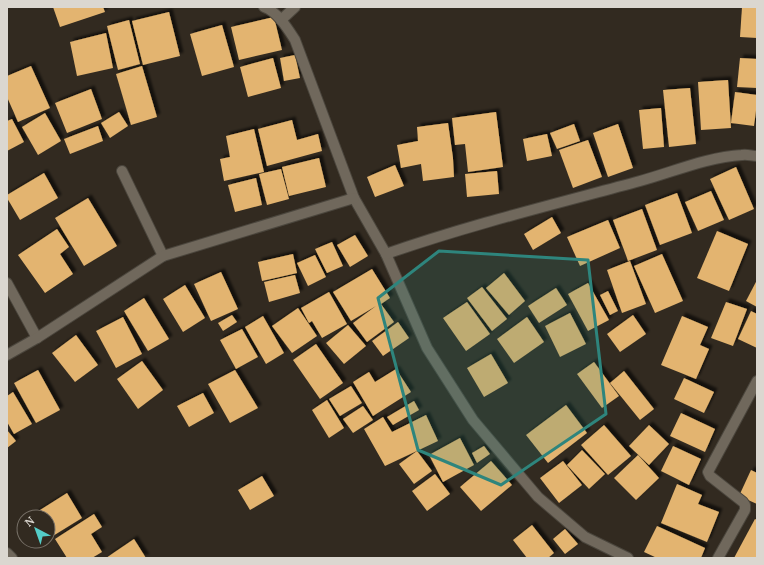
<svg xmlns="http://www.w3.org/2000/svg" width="764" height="565" font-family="'PT Serif',serif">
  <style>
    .building { fill: #e3b46f; filter: url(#shadow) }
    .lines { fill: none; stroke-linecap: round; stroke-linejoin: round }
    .minor-casing { stroke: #4b463d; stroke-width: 12 }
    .minor { stroke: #70685c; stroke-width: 10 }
    .marked { fill: #2e857d; fill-opacity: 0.2; stroke: #2e857d; stroke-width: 3; stroke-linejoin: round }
  </style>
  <defs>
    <filter id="shadow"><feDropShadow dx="3.5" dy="-3.5" stdDeviation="1" flood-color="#0009"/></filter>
  </defs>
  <rect width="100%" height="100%" fill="#322a20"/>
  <g class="building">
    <path d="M53,7h50l2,5 -45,15z"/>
    <path d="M742,7h15v31l-17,-1z"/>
    <path d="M169,12l11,44 -37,9 -11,-44z"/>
    <path d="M274,17l8,33 -43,10 -8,-33z"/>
    <path d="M129,20l11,44 -22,6 -11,-44z"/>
    <path d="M222,25l12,42 -32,9 -12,-42z"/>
    <path d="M106,33l7,35 -36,8 -7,-34z"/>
    <path d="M295,55l5,23 -16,3 -4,-23z"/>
    <path d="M273,58l8,30 -33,9 -8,-30z"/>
    <path d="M740,58l17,1v29l-20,-1z"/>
    <path d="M31,66l19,42 -32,14 -11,-25v-21z"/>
    <path d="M142,66l15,51 -26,8 -15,-51z"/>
    <path d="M728,80l3,48 -30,2 -3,-48z"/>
    <path d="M690,88l6,56 -27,3 -6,-57z"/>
    <path d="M91,89l11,30 -35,14 -12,-30z"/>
    <path d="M735,92l22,3v8l-3,23 -23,-3z"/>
    <path d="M661,108l3,39 -21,2 -4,-39z"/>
    <path d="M119,112l9,14 -18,12 -9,-15z"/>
    <path d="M496,112l7,55 -35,5 -3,-28 -10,1 -3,-27z"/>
    <path d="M45,113l16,28 -23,14 -16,-28z"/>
    <path d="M12,119l12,23 -17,9v-30z"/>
    <path d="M292,120l5,20 21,-6 4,17 -55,15 -9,-37z"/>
    <path d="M448,123l5,35v1l1,18 -31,4 -2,-17 -20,4 -4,-23 21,-4 -1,-14z"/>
    <path d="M574,124l6,17 -23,8 -7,-16z"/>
    <path d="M618,124l15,44 -25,9 -15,-44z"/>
    <path d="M98,126l5,15 -33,13 -6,-15z"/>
    <path d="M254,129l10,43 -40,9 -4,-22 10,-2 -4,-21z"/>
    <path d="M547,134l5,22 -25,5 -4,-22z"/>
    <path d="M588,140l14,37 -29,11 -14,-38z"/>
    <path d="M319,158l7,29 -37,9 -7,-29z"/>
    <path d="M395,165l9,21 -29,11 -8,-20z"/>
    <path d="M736,167l18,42 -25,11 -19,-41z"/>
    <path d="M281,169l8,30 -22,6 -8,-31z"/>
    <path d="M497,171l2,23 -32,3 -2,-23z"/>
    <path d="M44,173l14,25 -38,22 -13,-22v-3z"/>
    <path d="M256,178l6,27 -27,7 -7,-27z"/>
    <path d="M711,191l13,29 -26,11 -13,-29z"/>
    <path d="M677,193l15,40 -32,12 -15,-40z"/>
    <path d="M88,198l29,48 -33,20 -29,-48z"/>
    <path d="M642,209l15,41 -29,11 -15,-41z"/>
    <path d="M552,217l9,16 -28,17 -9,-16z"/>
    <path d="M608,220l12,28 -40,18 -13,-29z"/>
    <path d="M57,229l12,18 -9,7 13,20 -28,19 -27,-38z"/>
    <path d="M717,231l31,13 -19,47 -32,-13z"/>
    <path d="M355,235l13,21 -18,11 -13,-22z"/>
    <path d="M332,242l11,24 -16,7 -12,-24z"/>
    <path d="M293,254l4,19 -35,8 -4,-19z"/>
    <path d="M662,254l21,47 -28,12 -21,-47z"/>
    <path d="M315,255l11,22 -18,9 -11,-23z"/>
    <path d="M630,261l16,43 -24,9 -15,-43z"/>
    <path d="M372,269l18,29 -9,6 13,18 -27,20 -14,-19 23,-17 -25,15 -18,-29z"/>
    <path d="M221,272l17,37 -27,12 -17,-37z"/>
    <path d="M504,273l21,28 -16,14 -23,-27z"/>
    <path d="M295,275l5,18 -31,9 -5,-20z"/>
    <path d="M757,280v27l-11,-6z"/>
    <path d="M588,283l21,37 -21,11 -20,-37z"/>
    <path d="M185,285l20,33 -22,14 -20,-33z"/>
    <path d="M482,287l25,32 -15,12 -25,-33z"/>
    <path d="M556,288l11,17 -28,18 -11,-17z"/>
    <path d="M608,291l10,20 -8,4 -10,-20z"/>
    <path d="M329,292l18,32 -25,14 -10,-17 -3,2 -8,-15z"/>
    <path d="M144,298l25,41 -21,12 -24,-40z"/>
    <path d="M467,302l23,32 -24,17 -23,-33z"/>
    <path d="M726,302l21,7 -14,37 -22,-8z"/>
    <path d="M298,308l19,28 -25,17 -20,-27z"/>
    <path d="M751,311l6,3v34l-19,-9z"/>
    <path d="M570,313l16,31 -26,13 -15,-31z"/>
    <path d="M232,315l5,7 -14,9 -5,-8z"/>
    <path d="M633,315l13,19 -26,18 -13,-18z"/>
    <path d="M263,316l21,37 -18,11 -21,-37z"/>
    <path d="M682,316l26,11 -8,18 9,4 -13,30 -35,-14z"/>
    <path d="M123,317l19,37 -26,14 -20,-37z"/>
    <path d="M527,317l17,25 -30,21 -17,-24z"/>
    <path d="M398,322l11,16 -26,18 -11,-15z"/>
    <path d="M348,325l18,21 -22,18 -18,-21z"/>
    <path d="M242,329l16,28 -22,12 -16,-29z"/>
    <path d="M76,335l22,30 -23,17 -23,-29z"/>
    <path d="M316,344l27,39 -23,16 -27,-39z"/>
    <path d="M491,354l17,29 -24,14 -17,-29z"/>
    <path d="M142,361l21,29 -25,19 -21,-30z"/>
    <path d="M594,362l25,34 -17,12 -25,-34z"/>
    <path d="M396,369l15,23 -38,24 -20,-34 16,-10 6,10z"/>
    <path d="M38,370l22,40 -24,13 -22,-40z"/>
    <path d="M235,370l23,38 -28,15 -22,-39z"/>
    <path d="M624,371l30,38 -14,11 -30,-37z"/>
    <path d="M684,378l30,14 -10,21 -30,-14z"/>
    <path d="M351,386l11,17 -22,13 -11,-17z"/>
    <path d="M13,392l19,32 -18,10 -7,-12v-26z"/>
    <path d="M203,393l11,20 -25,14 -12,-21z"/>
    <path d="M327,400l17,28 -15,10 -17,-28z"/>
    <path d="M414,401l5,9 -26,15 -6,-8z"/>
    <path d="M566,405l21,28 -39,30 -22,-28z"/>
    <path d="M363,406l10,14 -20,13 -10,-14z"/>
    <path d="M681,413l34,16 -10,23 -35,-16z"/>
    <path d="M426,415l12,26 -53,25 -21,-37 19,-12 9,15z"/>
    <path d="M604,425l27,31 -23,19 -27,-30z"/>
    <path d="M649,425l20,19 -20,21 -20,-19z"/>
    <path d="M7,430l9,11 -9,7z"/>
    <path d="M460,438l14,27 -31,17 -14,-27z"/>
    <path d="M484,446l6,8 -13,9 -5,-10z"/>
    <path d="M673,446l28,13 -12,26 -28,-14z"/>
    <path d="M582,450l23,24 -16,15 -22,-24z"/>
    <path d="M417,451l15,20 -18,13 -15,-20z"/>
    <path d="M638,455l21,23 -23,22 -22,-22z"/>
    <path d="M491,461l21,24 -31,26 -21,-24z"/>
    <path d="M563,461l19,24 -23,18 -19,-25z"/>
    <path d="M751,470l6,3v31l-18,-8z"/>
    <path d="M435,474l15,20 -23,17 -15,-20z"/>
    <path d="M262,476l12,20 -24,14 -12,-20z"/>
    <path d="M677,484l25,11 -4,9 21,8 -12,30 -46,-19z"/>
    <path d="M67,493l15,25 -34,21v-22h-19z"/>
    <path d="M94,514l8,13 -11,7 11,18 -10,6h-25l-12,-19z"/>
    <path d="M755,519l2,1v38h-23z"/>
    <path d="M532,525l22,28 -6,5h-21l-14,-18z"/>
    <path d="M657,526l48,22 -4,10h-44l-13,-6z"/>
    <path d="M565,529l13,15 -13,10 -12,-15z"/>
    <path d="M134,539l12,19h-40z"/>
  </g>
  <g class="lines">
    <g class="minor-casing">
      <g id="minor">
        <path d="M264,7c13,4 24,22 31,33l59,158 32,56 41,94 46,72 65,77 47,40 43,21"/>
        <path d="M281,20l14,-13"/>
        <path d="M122,171l41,85"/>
        <path d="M386,254c83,-29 169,-50 254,-73 33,-9 67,-24 102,-26 5,-1 10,1 15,1"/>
        <path d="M7,283l30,55"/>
        <path d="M7,355l30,-17 126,-82 191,-58"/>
        <path d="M7,553l5,5"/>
        <path d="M718,558l27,-48v-5l-2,-3 -33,-26 -2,-4 49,-91"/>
      </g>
    </g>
    <use href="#minor" class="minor"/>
  </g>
  <path class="marked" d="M439,251l149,9 18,154 -105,71 -83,-35 -40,-152z"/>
  <rect width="764" height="565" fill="none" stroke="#dbd7d0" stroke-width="16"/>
  <g transform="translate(36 529) rotate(319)"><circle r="19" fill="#322a20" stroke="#766f66"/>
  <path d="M0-3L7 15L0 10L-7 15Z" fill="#54cdc8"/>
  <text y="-6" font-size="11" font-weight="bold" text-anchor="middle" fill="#dbd7d0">N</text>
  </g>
</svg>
